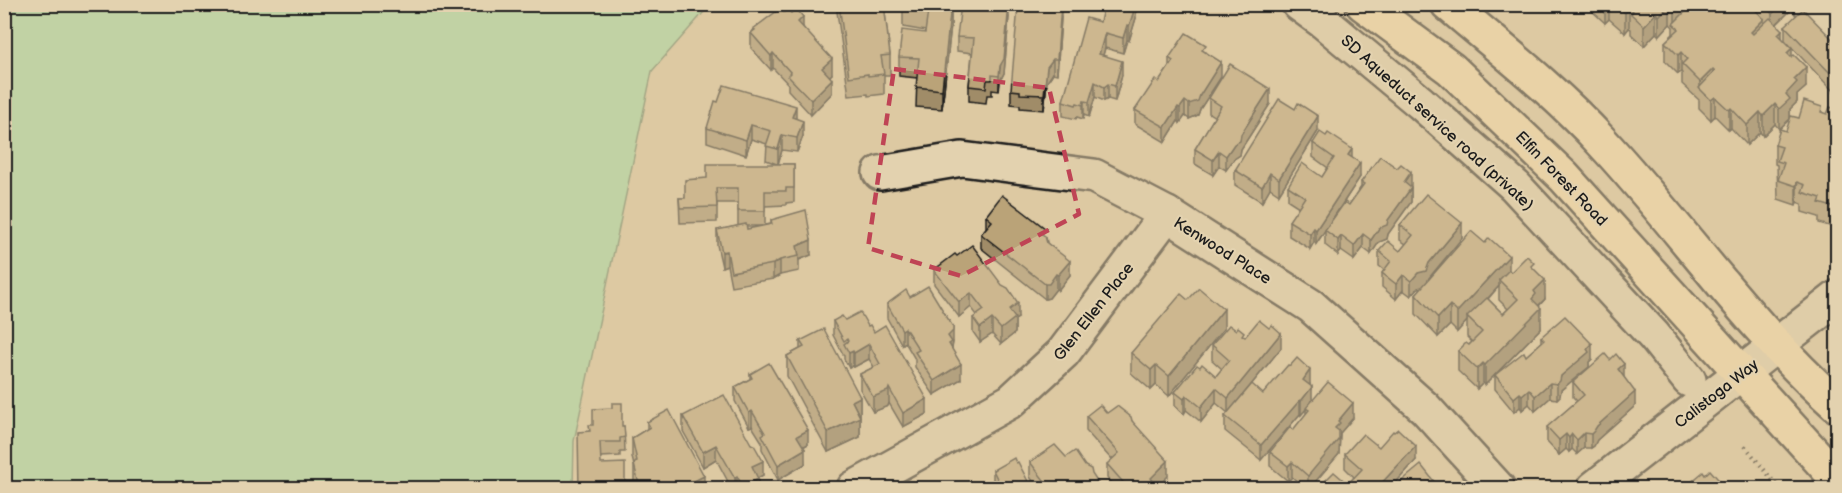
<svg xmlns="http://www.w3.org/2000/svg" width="1842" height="493" font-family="'Balsamiq Sans',sans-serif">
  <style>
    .green { fill: #a1dea6; stroke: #5e7d61; stroke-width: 1.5 }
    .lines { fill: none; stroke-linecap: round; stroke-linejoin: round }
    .minor-casing { stroke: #1c1c1c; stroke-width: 38 }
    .major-casing { stroke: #1c1c1c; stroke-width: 38 }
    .path { stroke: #1c1c1c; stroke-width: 4; stroke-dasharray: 1.5 4.5; stroke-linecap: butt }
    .minor { stroke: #e3d2af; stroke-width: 33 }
    .major { stroke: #f9deab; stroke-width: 33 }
    .wall { fill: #a08c67; stroke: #1c1c1c; stroke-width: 1.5; fill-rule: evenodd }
    .shaded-wall { fill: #827254; stroke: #1c1c1c; stroke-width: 1.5 }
    .building { fill: #baa378; stroke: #1c1c1c; stroke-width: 1.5 }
    .marked { fill: none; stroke: #bf4455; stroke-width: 4.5; stroke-dasharray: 12 8; stroke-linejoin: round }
    .labels { text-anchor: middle; stroke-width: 4.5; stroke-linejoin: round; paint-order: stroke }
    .street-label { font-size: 16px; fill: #1c1c1c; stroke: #e3d2af }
  </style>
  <rect width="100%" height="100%" fill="#ddc9a2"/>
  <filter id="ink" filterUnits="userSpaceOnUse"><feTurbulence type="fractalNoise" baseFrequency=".0167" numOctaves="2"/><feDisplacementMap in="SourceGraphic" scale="12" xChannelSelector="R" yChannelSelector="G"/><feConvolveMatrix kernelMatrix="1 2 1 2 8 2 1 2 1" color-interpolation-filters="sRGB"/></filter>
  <g filter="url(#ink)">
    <path class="green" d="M4,5h706l-58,66 -78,370 -1,47h-568z"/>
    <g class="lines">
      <g class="minor-casing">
        <g id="minor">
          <path d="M1299,4l26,19 96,80 94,83 139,150 35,44"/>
          <path d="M1810,4l28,27"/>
          <path d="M880,173l82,-14 132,17 73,38 144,92 114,102 73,80"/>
          <path d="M854,488l157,-87 52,-48 104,-139"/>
          <path d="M1594,488l244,-191"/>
        </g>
      </g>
      <g class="major-casing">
        <g id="major">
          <path d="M1363,4l88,65 113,108 274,303"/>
          <path d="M1448,4c52,44 107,87 153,137 81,87 147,185 237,265"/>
        </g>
      </g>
      <path class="path" d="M1745,446l34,42"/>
      <use href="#minor" class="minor"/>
      <use href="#major" class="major"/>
    </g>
    <g class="wall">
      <path d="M837,4h47l6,51v20h-6v19l-16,2v-2l-19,2 -12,-84z"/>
      <path d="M903,4h48v20l-9,85 -26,-2 1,-29 -18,-2v-19l26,-24 1,-2 -23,-4z"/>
      <path d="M1593,4h95l-3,4v5l56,-6 2,-3h47v7l-13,13 5,15 10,17 14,31 -9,8v7l-7,7v10l-11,10 -4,-5 -12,12 -3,-4 -13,13 -16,-17 -2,2 -14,-14 -4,4 -12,-12v-8l-17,-16v-11l-1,-1 -3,2 -13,-13v-19l8,-8v-7l-3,-3 -11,12 -3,-3 -12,13 -13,-12v-5l-2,-1 -4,5 -16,-14 -4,4 -12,-11z"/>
      <path d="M1828,4h10l-1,9z"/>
      <path d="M784,12l19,15 29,47 -2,2 2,17 -21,22 -23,-25v-6l-15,-16 -2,2 -20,-22v-15l2,-2v-2z"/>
      <path d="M1009,17l-5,56 -4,8 -1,10 -7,-1v5h-5l-1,8 -17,-2v-15l3,-33 -15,-2v-14z"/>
      <path d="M1061,18l-4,56 -4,-1 -6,9 -3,28 -24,-2v-3l-9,-1v-14z"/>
      <path d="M1136,18l-7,23 -2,-1 -4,13 -18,-5 -2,7 19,20 -7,26 -7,-2 -4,2 -9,-4 -6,20 -5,-2 -1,4 -6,-2 -1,2 -13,-3v-15l37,-79z"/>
      <path d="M1785,26l53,19 -4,47 -49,-52z"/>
      <path d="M1206,52l15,25 -21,32 -2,6 -9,4 -4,-3 -5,7 -2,-2 -13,21 -30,-18v-14l24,-28 10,-15v-9z"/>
      <path d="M1209,98l61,6 -29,45 -1,6 -6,4 -8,11 -7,-4 -6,9 -18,-11v-15l20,-32 -6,-4z"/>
      <path d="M1838,110l-2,118 -17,-5v-6l-17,-5v-8l-5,-2 -1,3 -18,-6 -1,-34 -2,-1v-19l24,-27 23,-6 5,2z"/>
      <path d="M796,119l7,17 -6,16 -15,-2 -4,14h16v38l-8,1v2l-21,1v19l6,-1v-4l40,35 -12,5v11l-19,4 -7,4 -42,7 -4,-21 -5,2 -5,-22v-15l21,-4v-23h-21v19l-37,1 -1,-25h6l22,-20 70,-14 -11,-4 1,-16 -16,-5 -5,16 -39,-13v-14zM746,226h16l-15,3z"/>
      <path d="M1318,131l-39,63 -9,-6 -8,14 -27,-17v-15z"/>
      <path d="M1313,143l39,15 8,19 -33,51 22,-23 12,-18v-5l50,5v15l-23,32 -1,5 -8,3 -8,12 -8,-6 -9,12 -13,-9 -3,4 -13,-10v-14l-9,13 -2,-2 -4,7 -21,-13v-15l10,-14 -11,-7v-14l34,-9 6,-9 -15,-11z"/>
      <path d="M986,216l60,21 1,6 23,32 -12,15 -2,-1 -7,9 -4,1 -64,-51v-14l5,-6z"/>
      <path d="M1400,225l62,13 -34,42 81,-9 2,1 23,-3 11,30 -6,7 2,22 -44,45 29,-17 15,-13v-6l51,22 -3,3v5l-28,23 -1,6 -3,3 -7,-1 -15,13 -6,-7 -7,6 -2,-3 -6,5 -19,-23v-14l-10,10 -2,-2 -6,6 -19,-18v-20l11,-6 3,-3 -5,-5v-16l-10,11 -7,-7 -12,12 -22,-23v-20l7,-7 -5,1 -7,8 -8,-6 -7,9 -14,-12v-14l2,-3 -5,-4v-15h21l6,-7 -6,-4zM1499,286v14l9,9 -5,5 -15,-15z"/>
      <path d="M934,270l84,48 -3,2v13l-14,11 -9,-10 -12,8 -7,-10v-14l4,-3 -6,-8 -12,10 -25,-33z"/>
      <path d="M910,297l43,45 -1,7 9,30 -27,16 -19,-28v-8l-10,-17 -3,3 -15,-27v-14z"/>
      <path d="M1188,300l36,28 -55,68 -13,-11 -5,5 -20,-17v-20z"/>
      <path d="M845,320l23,6 59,88 -24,13 -14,-24 -1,3 -15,6 -13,-23v-15l14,-7 -5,-8 -15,8 -1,-1 -4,2 -5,-9v-3l-11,-21v-14z"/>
      <path d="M1236,330l8,6 37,12 -53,65 -12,-10 -15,19 -15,-12 -2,4 -9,-8v-14l25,-25 16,9 6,-7 -10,-9v-15z"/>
      <path d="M800,341l60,56v40l-32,15 -41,-76v-20l13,-7z"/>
      <path d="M750,374l58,70 -5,3 2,17 -27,16 -16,-31v-7l-10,-16 -3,1 -14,-26v-14l15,-8z"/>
      <path d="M1624,377l11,29 -38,34 -3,6 -3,2h-7l-7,6 -5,-5 -3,3 -3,-3 -7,6 -12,-13v-15l30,-26 -4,-4v-15z"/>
      <path d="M1310,384l2,17 41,17 -13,15 -1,21 -30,35h-3l-14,-12 -4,4 -18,-15v-14l23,-22 13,-16v-5l-5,6 -1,-1 -39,46 -36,-29v-15l38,-22z"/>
      <path d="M1107,413l25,8 36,55 -13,13h-39l-9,-11v-14l5,-4 -26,-29v-15z"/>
      <path d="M683,416l68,28 12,31 -5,3v11h-26l-16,-30 -13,8 -20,-36z"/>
      <path d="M647,422l57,67h-69l-1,-5v-18l-2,-9v-19l15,-9z"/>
      <path d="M624,426l1,26h-5v4l-19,1 -22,32 10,-58z"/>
      <path d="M1379,447l37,13 -26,29h-73l31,-5 6,-7 -9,-9v-14z"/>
      <path d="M1066,457l19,9 17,23h-63l-9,-12v-15z"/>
      <path d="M993,470l39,19h-37l-2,-5z"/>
    </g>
    <g class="shaded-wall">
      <path d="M951,4v20l-9,85v-19z"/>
      <path d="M1009,4v13l-5,56 -4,8 -1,10v-15z"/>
      <path d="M1061,4v14l-4,56v-15z"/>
      <path d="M1136,4v14l-7,23v-15z"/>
      <path d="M1605,4h4v15l-4,4z"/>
      <path d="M1670,4v20l-11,12v-20z"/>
      <path d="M1679,4h9l-3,4v10l-10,7v-16z"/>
      <path d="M1782,4h8v7l-18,17v-14z"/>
      <path d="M1629,8v20l-4,5v-20z"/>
      <path d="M1656,13v20l-12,13v-20z"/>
      <path d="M803,17v14l-5,-9z"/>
      <path d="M1764,19v20l-13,13v-20z"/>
      <path d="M1127,25v15l-4,13v-15z"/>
      <path d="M1782,30v20l-4,-16z"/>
      <path d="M1105,33v15l-6,21v-15z"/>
      <path d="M1792,48v20l-5,-15z"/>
      <path d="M1681,52v20l-3,2v-19z"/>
      <path d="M773,53v15l-2,2v-14z"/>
      <path d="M832,59v15l-10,9v-15z"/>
      <path d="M1053,59v14l-6,9 -3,28v-15l3,-28z"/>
      <path d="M1122,61v14l-7,26v-15z"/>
      <path d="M1221,62v15l-21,32 -2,6 -9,4v-15l11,-9z"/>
      <path d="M1806,67v20l-9,8v7l-7,7v10l-11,10v-20l7,-15 8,-15z"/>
      <path d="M1713,69v20h-13v-7z"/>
      <path d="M1838,74v15l-4,3v-15z"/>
      <path d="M832,79v14l-21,22v-15z"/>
      <path d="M1095,82v15l-6,20v-15z"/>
      <path d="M1108,84v15l-4,2v-14z"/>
      <path d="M1270,89v15l-29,45 -1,6 -6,4 -8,11v-14l15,-22z"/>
      <path d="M1715,97v19l-4,4v-20z"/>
      <path d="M1084,101v14l-1,4v-14z"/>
      <path d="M1185,101v15l-5,7v-15z"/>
      <path d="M1775,104v20l-12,12v-20z"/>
      <path d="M796,106v15l-4,-4z"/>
      <path d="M1178,107v14l-13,21v-15z"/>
      <path d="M1731,108v20l-2,2v-20z"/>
      <path d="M1760,112v20l-13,13v-20z"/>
      <path d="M1318,116v15l-39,63v-15z"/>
      <path d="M803,121v15l-6,16v-14z"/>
      <path d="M751,125v14l-5,16v-15z"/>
      <path d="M782,135v15l-4,14v-15z"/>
      <path d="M1352,149v15l-4,-9z"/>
      <path d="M1219,151v15l-6,9v-15z"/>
      <path d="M1360,163v14l-44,67v-14z"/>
      <path d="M1411,172v15l-7,10v-15z"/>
      <path d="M1270,173v15l-8,14v-15z"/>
      <path d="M1797,182v20l-1,3v-19z"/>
      <path d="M1411,188v14l-23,32 -1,5 -8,3 -8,12v-14l8,-12 9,-8z"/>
      <path d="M1838,202v20l-2,6v-20z"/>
      <path d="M1462,223v15l-33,40 -3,8 -8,2 -7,8v-15l7,-8 11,-10z"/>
      <path d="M1314,228v14l-4,7v-15z"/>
      <path d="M1363,234v14l-9,12v-14z"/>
      <path d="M1341,236v15l-3,4v-15z"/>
      <path d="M811,240v15l-12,5 -2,-14z"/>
      <path d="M727,251v14l-5,2v-15z"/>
      <path d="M1509,256v20l-10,4v6l-30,33 -2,-2v4l-10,11v-20z"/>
      <path d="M780,260v15l-7,4v-15z"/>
      <path d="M1070,261v14l-12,15v-15z"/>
      <path d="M1056,274v15l-7,9 -4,1v-15z"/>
      <path d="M1403,275v15l-7,9v-15z"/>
      <path d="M1545,280v19l-9,9h5v20l-56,57v-20l47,-66 2,-8z"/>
      <path d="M971,293v14l-12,10v-15z"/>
      <path d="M1018,303v15l-3,2v13l-14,11v-15l8,-19z"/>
      <path d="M1450,305v20l-12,12v-19z"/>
      <path d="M1224,309v19l-55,68v-20z"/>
      <path d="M992,319v15l-12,8v-14z"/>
      <path d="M953,327v15l-1,5v10l-4,-21z"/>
      <path d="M905,328v14l-3,3v-15z"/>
      <path d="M1281,333v15l-53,65v-15z"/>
      <path d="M869,344v15l-15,8v-14z"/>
      <path d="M1592,344v15l-3,3v5l-28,23 -1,6 -3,3v-15l4,-8z"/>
      <path d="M853,351v15l-4,2v-15z"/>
      <path d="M1483,363v20l-6,6v-20z"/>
      <path d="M961,364v15l-27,16v-14z"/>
      <path d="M1624,364v15l-6,-10z"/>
      <path d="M1156,365v20l-5,5v-20z"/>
      <path d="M1310,370v14l-7,11v-15z"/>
      <path d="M1550,383v15l-15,13v-15z"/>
      <path d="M1312,387v15l-11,13v-14z"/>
      <path d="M889,388v15l-1,3 -15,6v-15z"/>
      <path d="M1216,388v15l-15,19v-15z"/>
      <path d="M1529,389v15l-7,6v-15z"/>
      <path d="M1635,392v14l-38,34 -3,6 -3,2v-14l6,-8z"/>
      <path d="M1520,393v14l-6,5v-14z"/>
      <path d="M1186,395v15l-2,4v-15z"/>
      <path d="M860,397v20l-8,-16z"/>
      <path d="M927,399v15l-24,13v-14z"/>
      <path d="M1300,400v14l-39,46v-15z"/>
      <path d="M1353,403v15l-13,15 -1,21 -30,35h-1v-13l27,-48 3,-7z"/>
      <path d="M752,411v15l-3,1v-14z"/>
      <path d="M860,417v20l-32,15v-20z"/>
      <path d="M808,430v14l-11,6v-14z"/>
      <path d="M1584,433v15l-7,6v-14z"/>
      <path d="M1566,434v15l-7,6v-15z"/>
      <path d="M1572,434v15l-3,3v-14z"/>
      <path d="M716,445v14l-13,8v-15z"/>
      <path d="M1416,446v14l-26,29h-14z"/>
      <path d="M805,449v15l-27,16v-15z"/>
      <path d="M763,461v14l-11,6v-15z"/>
      <path d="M1168,461v15l-13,13h-10l6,-11z"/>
      <path d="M1292,462v15l-4,4v-15z"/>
      <path d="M704,476v13h-10v-8z"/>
      <path d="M737,476v13h-2v-11z"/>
      <path d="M758,479v10h-15v-2z"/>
    </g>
    <g class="building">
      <path d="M839,4h45l6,51 -9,1 3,18 -16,2v-2l-19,3z"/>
      <path d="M903,4h48l-9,86 -26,-3 3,-29 -20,-1 3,-27 23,3 3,-22 -25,-4z"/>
      <path d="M961,4h48l-5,55 -4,7 -1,10 -7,-1v5h-5l-1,8 -17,-2 5,-48 -17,-1z"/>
      <path d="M1037,4h24l-4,55h-4l-6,8 -3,28 -24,-1v-3l-9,-1 7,-84 19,2z"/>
      <path d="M1104,4h32l-7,22 -2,-1 -4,13 -18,-5 -6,21 23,7 -7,25 -7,-2 -4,3 -9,-5 -6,20 -5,-1 -1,4 -6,-2 -1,2 -13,-4 23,-83 14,4z"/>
      <path d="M1615,4h55l-11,12 -3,-3 -12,13 -13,-12 2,-3 -4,-3 -4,5z"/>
      <path d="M1670,4h9l-4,5z"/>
      <path d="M1693,4h46l2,3 2,-3h7l14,15 -13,13 2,2 17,-16 12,12 -4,4 14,14 -5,5 4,4 3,-2 12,12 -12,12 3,3 -11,12 4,5 -11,10 -4,-5 -12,12 -3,-4 -13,13 -16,-17 -2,2 -14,-13 -4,3 -12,-12 16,-17 -2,-2 -13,13 -18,-18 5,-5 -6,-7 -3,3 -13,-13 14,-13 -6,-5z"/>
      <path d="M1764,4h18l-10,10z"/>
      <path d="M781,8l3,4 3,-3 4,4 5,-5 7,9 -5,5 34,37 -10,9 10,11 -21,21 -23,-24 3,-3 -18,-20 -2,3 -20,-23 4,-3 -2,-1z"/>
      <path d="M1803,9l35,36v29l-4,3 -49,-51z"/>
      <path d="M1186,33l20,12 -4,5 19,12 -21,33 -2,6 -9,3 -4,-3 -5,7 -2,-1 -13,20 -30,-17 20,-30 4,2 14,-21 -4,-3z"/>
      <path d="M1230,64l40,25 -29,45 -1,7 -6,3 -8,12 -7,-5 -6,9 -18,-11 26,-43 -12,-8z"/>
      <path d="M724,85l72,21 -4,11 11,4 -6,17 -15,-3 -4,14 -12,-3 5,-15 -20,-6 -5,15 -39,-12 8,-27 3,1z"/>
      <path d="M1279,99l16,10 3,-6 20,13 -39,63 -9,-6 -8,14 -27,-17z"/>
      <path d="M1804,101l18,6 -1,5 6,2 3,-7 8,3v92l-2,6 -17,-5 2,-5 -19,-6 3,-7 -8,-3 -1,4 -18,-6 6,-17 -7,-2 5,-14 -7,-2 5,-16 6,2 5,-15 8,2z"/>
      <path d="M1320,132l6,4 2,-3 24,16 -4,6 12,8 -44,67 -2,-2 -4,6 -21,-13 16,-24 -17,-11 14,-23 20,14 12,-19 -21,-15z"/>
      <path d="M1380,156l17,12 4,-4 10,8 -7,10 7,6 -23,32 -1,5 -8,3 -8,12 -8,-6 -9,12 -13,-10 -3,4 -13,-10 20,-28 4,3 15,-21 -3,-2z"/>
      <path d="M707,164h87v24h-8v3h-21v20h-27v-23h-22l1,19 -37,1 -1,-10h6v-18l22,-2z"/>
      <path d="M1426,194l36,29 -33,40 -3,8 -8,2 -7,8 -8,-6 -7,9 -14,-11 9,-12 -12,-10 9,-10 12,10 13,-16 -13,-10z"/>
      <path d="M1002,195l44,34 -4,5 3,2 2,7 23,18 -12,14 -2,-1 -7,10h-4l-64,-50 11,-13 -6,-5z"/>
      <path d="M806,210l5,30 -14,6 2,10 -19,4 -7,4 -42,8 -4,-21 -5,1 -5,-22 29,-6 1,5 25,-5 -1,-4z"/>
      <path d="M1471,231l14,12 4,-5 20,18 -52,56 -7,-7 -12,13 -22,-24z"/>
      <path d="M972,245l30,40 6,3 10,15 -9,7 6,8 -14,11 -9,-10 -12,9 -7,-10 11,-8 -13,-17 -12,9 -25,-32 21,-16 2,2z"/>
      <path d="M1527,256l7,7 -3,3 14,14 -11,11 2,3 -4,5 9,9 -56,57 -2,-2 -6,6 -19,-18 8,-8 3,2 13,-13 -15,-15 20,-19 16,16 15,-15 -19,-19 10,-10 2,2z"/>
      <path d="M928,286l25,41v4l-5,5 4,6 -3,2 12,20 -27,17 -19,-29 4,-2 -14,-22 -3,2 -15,-26 19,-14 4,7z"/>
      <path d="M1199,288l25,21 -55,67 -13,-11 -5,5 -20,-17 50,-59 7,6z"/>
      <path d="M860,312l8,14 2,-1 4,7 11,-7 42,74 -24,14 -14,-25 -1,3 -15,6 -13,-23 20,-10 -11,-20 -15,9 -1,-2 -4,2 -5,-9 4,-3 -1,-2 -3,2 -11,-20 9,-5 3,4z"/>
      <path d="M1565,316l27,28 -5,5 2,3 -28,24 -1,5 -3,3 -7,-1 -15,13 -6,-7 -7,6 -2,-2 -6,5 -19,-23 29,-23 2,4 18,-16 -3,-3z"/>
      <path d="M1259,320l10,8 3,-3 9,8 -53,65 -12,-10 -15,19 -15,-12 -2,4 -9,-7 22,-27 3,2 2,-3 14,12 13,-16 -17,-15 17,-20 7,5 2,-3 6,5 -2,3 3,2z"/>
      <path d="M824,329l36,68 -8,4 8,16 -32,15 -41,-76 17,-9 -4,-6z"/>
      <path d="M1605,354l5,6 6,-6 8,10 -6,5 17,23 -38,34 -3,5 -3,3 -7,-1 -7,7 -5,-6 -3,4 -3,-4 -7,6 -12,-13 37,-32 -11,-13z"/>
      <path d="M1297,358l13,12 -7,10 9,7 -11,14 -1,-1 -39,45 -36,-29 27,-32 11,10 25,-29 2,1z"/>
      <path d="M769,363l39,67 -11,6 8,13 -27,16 -16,-30 3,-2 -13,-22 -3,2 -14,-26 17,-9 -2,-4z"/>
      <path d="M1328,382l25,21 -15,18 2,2 -5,5 4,3v8l-31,37 -16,-14 -4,4 -18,-14 20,-25 3,3 16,-20 -3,-2z"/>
      <path d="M724,395l27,49 3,1 9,16 -11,5 6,13 -15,8 -6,-11 -2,2 -19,-33 -13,7 -20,-36z"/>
      <path d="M612,403h10v23h2l1,11 -5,1v4h-20l1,22 24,-1v26h-46l-1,-57 12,-1 -1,-6h4v-16l19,-1z"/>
      <path d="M1100,405l7,8 10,-7 14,11 1,4 36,40 -17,17 2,3 -8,8h-16l-22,-25 12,-11 -33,-37z"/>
      <path d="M669,410l35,66 -10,5 5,8h-59l-6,-25 3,-3 -5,-23 18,-11 -3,-5z"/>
      <path d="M1398,429l18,17 -40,43h-59l17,-17 14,12 14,-15 -17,-15 18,-20 16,13 14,-16 1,1z"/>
      <path d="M1055,445l11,12 9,-6 10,15 6,3 1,5 10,15h-47l-2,-3 -3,2 -20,-26z"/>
      <path d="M1014,458l2,5 2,-1 14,27h-30l-9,-19z"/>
      <path d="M1421,465l19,24h-48z"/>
      <path d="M1710,470l15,17 -1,2h-41l20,-17 2,3z"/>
    </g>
  </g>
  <path d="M0 0H1842V493H0ZM894,69l155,19 30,126 -118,62 -93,-28z" fill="#ddc9a2" fill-opacity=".55" fill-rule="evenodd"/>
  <path class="marked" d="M894,69l155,19 30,126 -118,62 -93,-28z"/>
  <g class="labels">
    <g class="street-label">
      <text transform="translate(1438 122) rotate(42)" y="6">SD Aqueduct service road (private)</text>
      <text transform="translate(1562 178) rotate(46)" y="6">Elfin Forest Road</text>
      <text transform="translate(1223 250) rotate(32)" y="6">Kenwood Place</text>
      <text transform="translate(1093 311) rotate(-52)" y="6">Glen Ellen Place</text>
      <text transform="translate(1716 393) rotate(-38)" y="6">Calistoga Way</text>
    </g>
  </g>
  <rect width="1842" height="493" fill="none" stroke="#e3d2af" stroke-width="24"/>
  <rect x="12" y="12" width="1818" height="469" fill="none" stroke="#1c1c1c" stroke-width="2" filter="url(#ink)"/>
</svg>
